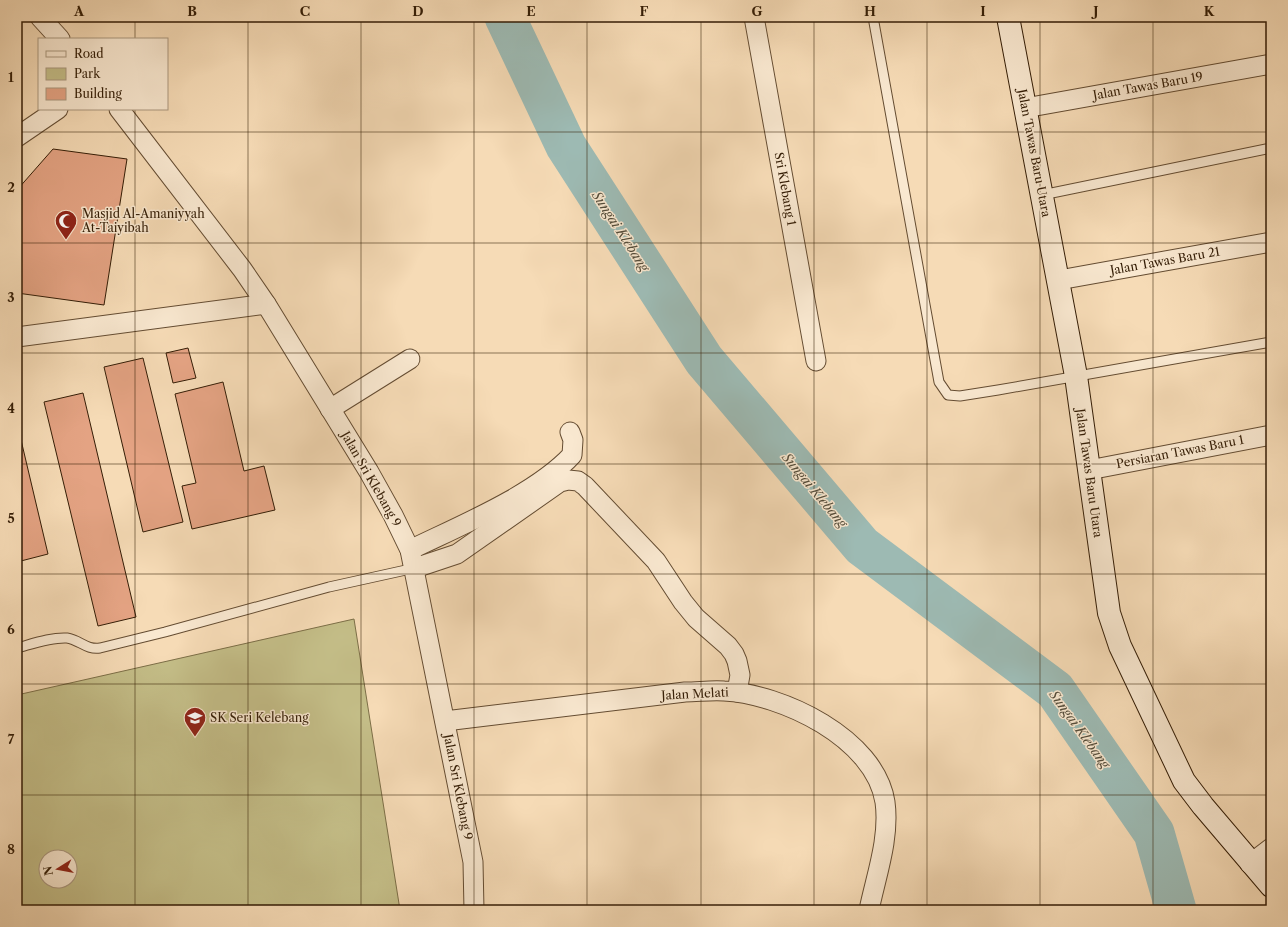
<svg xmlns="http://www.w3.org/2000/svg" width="1288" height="927" font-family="'Libre Caslon Text',serif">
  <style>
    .green { fill: #c4be88; stroke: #7c6e47; fill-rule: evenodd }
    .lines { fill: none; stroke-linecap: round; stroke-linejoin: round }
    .river { stroke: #9dbab3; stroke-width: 41 }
    .building { fill: #e4a383; stroke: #341d06 }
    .lane-casing { stroke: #644c32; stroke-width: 11 }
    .street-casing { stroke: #644c32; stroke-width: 21 }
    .secondary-casing { stroke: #341d06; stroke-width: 24 }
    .lane { stroke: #f9e8d0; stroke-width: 9 }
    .street { stroke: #f9e8d0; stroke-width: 19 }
    .secondary { stroke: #f9e8d0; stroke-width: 22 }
    .grid { fill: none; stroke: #341d06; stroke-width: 1; stroke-opacity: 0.55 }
    .labels { text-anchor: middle; stroke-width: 3; stroke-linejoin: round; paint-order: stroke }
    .street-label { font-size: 12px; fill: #341d06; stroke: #f9e8d0 }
    .poi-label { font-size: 12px; fill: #341d06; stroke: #f9e8d0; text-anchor: start }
    .water-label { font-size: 13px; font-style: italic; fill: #544c3a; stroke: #f9e8d0 }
    .neatline { fill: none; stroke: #341d06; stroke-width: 1.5 }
    .grid-label { font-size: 13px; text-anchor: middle; font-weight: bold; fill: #341d06 }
  </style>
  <rect width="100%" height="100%" fill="#f6dbb6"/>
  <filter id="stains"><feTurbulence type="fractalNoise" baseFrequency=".005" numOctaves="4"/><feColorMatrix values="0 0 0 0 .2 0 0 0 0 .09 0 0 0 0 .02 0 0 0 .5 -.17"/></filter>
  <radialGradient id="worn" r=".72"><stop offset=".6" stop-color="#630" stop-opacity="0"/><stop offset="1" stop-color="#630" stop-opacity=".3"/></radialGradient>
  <path class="green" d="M354,619l46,291h-383v-215zM46,857h24v24h-24z"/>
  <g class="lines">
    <path class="river" d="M505,17l61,129 138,214 158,186 193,144 99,143 22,77"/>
  </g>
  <g class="building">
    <path d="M53,149l74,10 -23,146 -87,-12v-103z"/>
    <path d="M188,348l8,30 -23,5 -7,-30z"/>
    <path d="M143,358l40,164 -40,10 -39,-165z"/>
    <path d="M223,382l21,89 20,-5 11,44 -83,19 -10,-43 14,-3 -21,-89z"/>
    <path d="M83,393l53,224 -38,9 -54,-224z"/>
    <path d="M17,423l31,131 -31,8z"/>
  </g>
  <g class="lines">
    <g class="lane-casing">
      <g id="lane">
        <path d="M873,17l66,365 9,13 12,1 38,-6 273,-48"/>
        <path d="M1042,195l229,-47"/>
        <path d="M17,648c15,-4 34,-11 50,-10 13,2 19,12 33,10l65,-16 164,-45 86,-19"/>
      </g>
    </g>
    <g class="street-casing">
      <g id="street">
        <path d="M40,17l20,22"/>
        <path d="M754,17l62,344"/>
        <path d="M1025,108l246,-44"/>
        <path d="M119,109l123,160 24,35 103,168 24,43 17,35 63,312 1,48"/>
        <path d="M17,137l41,-28"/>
        <path d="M1059,280l212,-38"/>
        <path d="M17,337l249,-33"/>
        <path d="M330,409l80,-50"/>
        <path d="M1089,470l182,-35"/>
        <path d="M410,550c49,-24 125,-55 162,-95l1,-15 -3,-8"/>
        <path d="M415,568l42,-14 103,-72 8,-2 10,1 7,5 71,75 27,41 13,16 32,28 6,8 3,7 3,14 -3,17"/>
        <path d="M445,721l240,-29c13,0 26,-2 39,-1 58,3 151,47 161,111 5,36 -9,74 -16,108"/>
        <path d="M1250,864l21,-16"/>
      </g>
    </g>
    <g class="secondary-casing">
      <path id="secondary" d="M1008,17l68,359 33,237 11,33 64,135 19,25 68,80"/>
    </g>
    <use href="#lane" class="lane"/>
    <use href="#street" class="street"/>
    <use href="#secondary" class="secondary"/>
  </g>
  <path class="grid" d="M135,17v22M248,17v893M361,17v893M474,17v893M587,17v893M701,17v893M814,17v893M927,17v893M1040,17v893M1153,17v893M135,109v801M17,132h1254M17,243h1254M17,353h1254M17,464h1254M17,574h1254M17,684h1254M17,795h1254"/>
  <defs>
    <g id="mosque-pin" transform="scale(1.15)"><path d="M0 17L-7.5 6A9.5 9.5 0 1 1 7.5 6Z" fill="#8f2418" stroke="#f9e8d0"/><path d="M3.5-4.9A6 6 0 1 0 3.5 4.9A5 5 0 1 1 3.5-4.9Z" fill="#fff"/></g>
    <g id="school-pin" transform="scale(1.15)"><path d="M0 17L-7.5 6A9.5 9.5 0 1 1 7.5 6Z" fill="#8f2418" stroke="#f9e8d0"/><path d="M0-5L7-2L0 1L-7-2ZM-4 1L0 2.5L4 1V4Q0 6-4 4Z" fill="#fff"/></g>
  </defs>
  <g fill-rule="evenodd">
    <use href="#mosque-pin" x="66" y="221"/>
    <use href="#school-pin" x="195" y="718"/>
  </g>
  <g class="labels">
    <g class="street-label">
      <text transform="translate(1148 86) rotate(-10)" y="4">Jalan Tawas Baru 19</text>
      <text transform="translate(1034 153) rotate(79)" y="4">Jalan Tawas Baru Utara</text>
      <text transform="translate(785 189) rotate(80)" y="4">Sri Klebang 1</text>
      <text transform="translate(1165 261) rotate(-10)" y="4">Jalan Tawas Baru 21</text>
      <text transform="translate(1180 452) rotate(-11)" y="4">Persiaran Tawas Baru 1</text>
      <text transform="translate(1089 473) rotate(82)" y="4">Jalan Tawas Baru Utara</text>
      <text transform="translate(371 479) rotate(60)" y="4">Jalan Sri Klebang 9</text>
      <text transform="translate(695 694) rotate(-3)" y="4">Jalan Melati</text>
      <text transform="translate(458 787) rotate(79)" y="4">Jalan Sri Klebang 9</text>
    </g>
    <g class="poi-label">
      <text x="82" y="218">Masjid Al-Amaniyyah<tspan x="82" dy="14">At-Taiyibah</tspan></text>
      <text x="210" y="722">SK Seri Kelebang</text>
    </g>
    <g class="water-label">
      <text transform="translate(621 231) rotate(57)" y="5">Sungai Klebang</text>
      <text transform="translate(815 490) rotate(50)" y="5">Sungai Klebang</text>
      <text transform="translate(1080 729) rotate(54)" y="5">Sungai Klebang</text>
    </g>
  </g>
  <rect width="1288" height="927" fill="none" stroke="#f6dbb6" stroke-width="44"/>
  <rect x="38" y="38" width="130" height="72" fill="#f9e8d0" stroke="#aa977f"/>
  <rect x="46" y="51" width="20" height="6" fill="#f9e8d0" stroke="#aa977f"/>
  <text x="74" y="58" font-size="12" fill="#341d06">Road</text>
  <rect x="46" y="68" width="20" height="12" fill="#c4be88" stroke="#aa977f"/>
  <text x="74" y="78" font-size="12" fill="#341d06">Park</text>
  <rect x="46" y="88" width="20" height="12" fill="#e4a383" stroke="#aa977f"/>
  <text x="74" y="98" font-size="12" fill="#341d06">Building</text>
  <g transform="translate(58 869) rotate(259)"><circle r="19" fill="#f9e8d0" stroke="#aa977f"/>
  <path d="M0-3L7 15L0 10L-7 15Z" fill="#8f2418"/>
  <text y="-6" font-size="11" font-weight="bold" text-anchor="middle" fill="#341d06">N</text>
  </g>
  <rect x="22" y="22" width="1244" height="883" class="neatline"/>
  <g class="grid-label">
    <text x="79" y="16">A</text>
    <text x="192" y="16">B</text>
    <text x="305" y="16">C</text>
    <text x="418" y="16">D</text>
    <text x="531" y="16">E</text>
    <text x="644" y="16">F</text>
    <text x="757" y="16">G</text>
    <text x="870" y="16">H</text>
    <text x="983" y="16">I</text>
    <text x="1096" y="16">J</text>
    <text x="1209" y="16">K</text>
    <text x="11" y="82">1</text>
    <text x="11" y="192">2</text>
    <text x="11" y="302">3</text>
    <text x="11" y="413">4</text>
    <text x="11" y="523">5</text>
    <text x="11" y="634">6</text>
    <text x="11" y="744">7</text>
    <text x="11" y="854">8</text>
  </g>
  <rect width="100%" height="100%" filter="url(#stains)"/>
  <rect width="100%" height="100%" fill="url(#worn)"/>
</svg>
